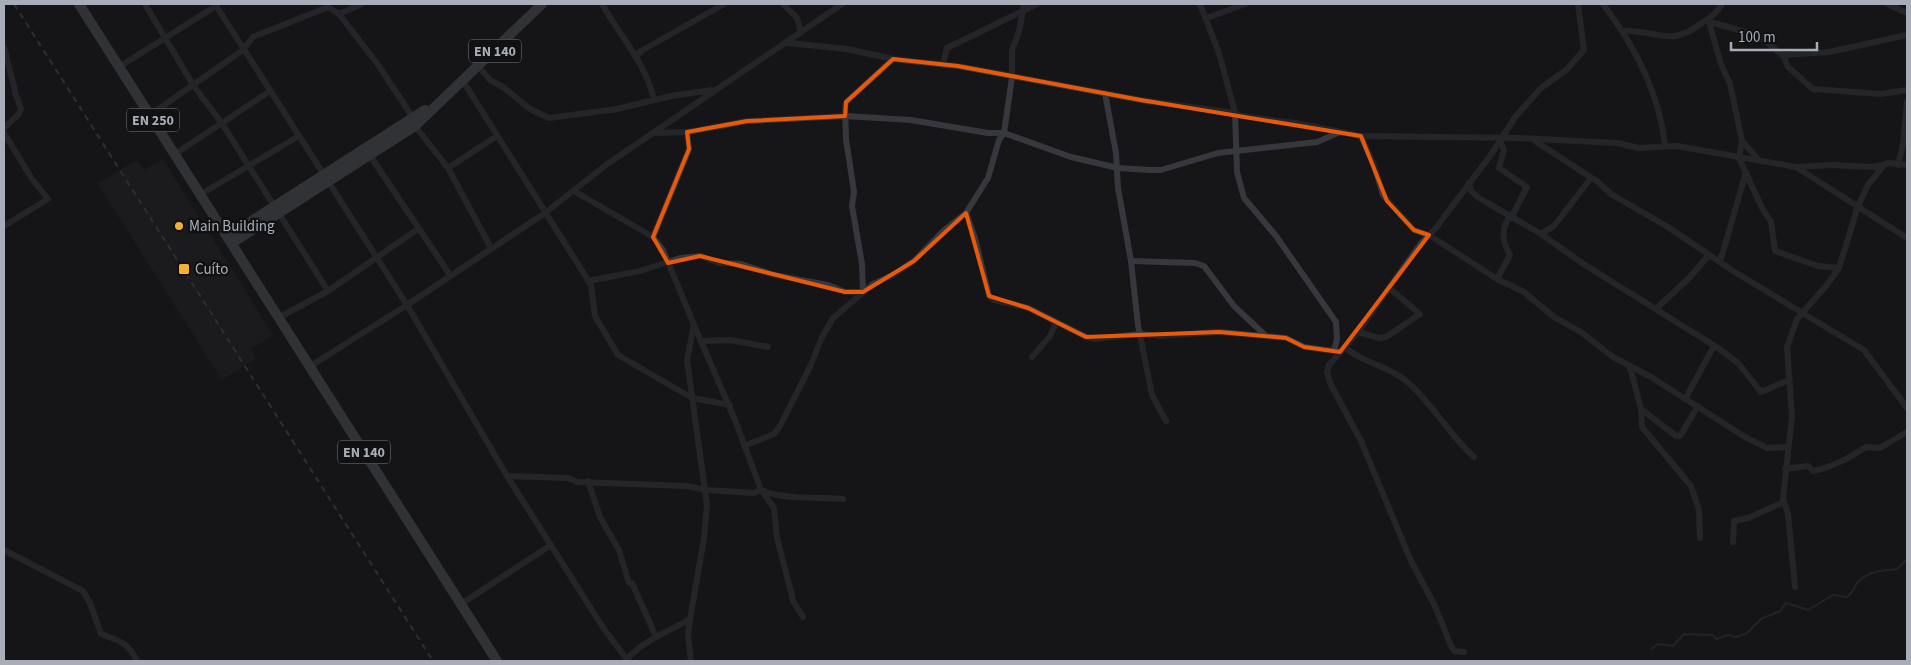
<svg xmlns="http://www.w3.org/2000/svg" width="1911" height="665" font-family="'Source Sans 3',sans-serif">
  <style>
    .built { fill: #222225 }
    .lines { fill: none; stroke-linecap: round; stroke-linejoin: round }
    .stream { stroke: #2c353c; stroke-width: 2 }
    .street { stroke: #37383d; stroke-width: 6 }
    .primary { stroke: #53555c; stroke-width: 10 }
    .rail { stroke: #4a4c52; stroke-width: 2; stroke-dasharray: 6 5; stroke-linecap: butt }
    .marked { fill: none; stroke: #e8590c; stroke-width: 4; stroke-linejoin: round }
    .poi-dot { fill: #f2b134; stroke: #111113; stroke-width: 2 }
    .labels { text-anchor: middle; stroke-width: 5; stroke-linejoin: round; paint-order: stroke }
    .shield { fill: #111113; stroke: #7b7e86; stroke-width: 1 }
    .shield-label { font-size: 14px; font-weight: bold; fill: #a8adb8 }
    .poi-label { font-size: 15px; fill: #a8adb8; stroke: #111113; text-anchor: start }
  </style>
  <rect width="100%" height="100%" fill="#161618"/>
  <path class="built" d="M163,159l110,176 -22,14 5,9 -34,22 -124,-196 38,-24 8,10z"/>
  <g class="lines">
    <path class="stream" d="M1651,649l7,-5 15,2 11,-12 29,1 3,4 12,-4 7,2 11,-3 15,-15 19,-8 6,-8 22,7 25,-15 14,2c7,-5 7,-11 12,-16 12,-11 23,-10 38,-12l10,-10"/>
    <g class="street">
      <path d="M145,4l48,81 28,37 107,169"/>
      <path d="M215,4l192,301 100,171 97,153 24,32"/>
      <path d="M602,4c18,32 44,59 52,96"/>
      <path d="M783,4l14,14 4,15"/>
      <path d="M1200,4l19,49 16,60 2,59 7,26 32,38 60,86 1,17 -3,12"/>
      <path d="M1603,4c32,42 56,88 62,141"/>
      <path d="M1887,4l20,9"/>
      <path d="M339,14l23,-10"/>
      <path d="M1207,18l38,-14"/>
      <path d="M1708,19l13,45 9,20 12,57 -3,17 23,50 9,14 4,29 43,15 21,2"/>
      <path d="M1710,22l50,14 24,21 4,10 25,22 68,5 26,-4"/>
      <path d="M1623,31c37,-1 46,17 79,-8 8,-5 16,-11 20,-19"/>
      <path d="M788,43l59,6 46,10 65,7 183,34 94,13 6,3 54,7 66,13 156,2 100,5 22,5 38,-2 119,21 35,-2 44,2 14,-4 18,2"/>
      <path d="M4,47l12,48 5,14 -2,5 -15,14"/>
      <path d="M1782,55l47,-3 78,-17"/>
      <path d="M636,57l5,-6 83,-47"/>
      <path d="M943,64l4,-16 90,-44"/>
      <path d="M119,67l97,-61"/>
      <path d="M479,67l11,13 13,7 27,22 19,9 68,-9 54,-13 41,-6"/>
      <path d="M463,81l128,204 4,31 23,39 74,43 38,7"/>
      <path d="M1105,93l11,60 2,35 13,73 7,64 14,70 14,26"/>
      <path d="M150,115l93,-65 10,-13 75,-30 11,7 40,52 34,52"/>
      <path d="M415,126l33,42 43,80"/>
      <path d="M4,133l28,46 16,20 -44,27"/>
      <path d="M653,133l34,-1 60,-11 98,-5 66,4 77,13h16l67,24 47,11 31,2h12l57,-17 99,-11 21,-9"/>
      <path d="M1361,136l13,29 9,30 31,35 15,5 68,44 27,13 30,25 27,15 32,25 38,20 94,60 22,11 21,-1"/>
      <path d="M1499,139l5,11 -5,18 28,19 -16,31"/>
      <path d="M1535,141l63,41 13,12 57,33 65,44 131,79 43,58"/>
      <path d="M1742,141l16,18"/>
      <path d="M175,154l95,-63"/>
      <path d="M369,154l81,121"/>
      <path d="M1898,165l5,-21 4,-42"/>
      <path d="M1796,167l111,71"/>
      <path d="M448,168l49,-32"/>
      <path d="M1469,183l2,8 8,7 62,36 41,29 136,85 20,15 23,29 28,-12"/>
      <path d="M574,191l79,46 10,13 31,75 -7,35 20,145 -3,33 -14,81 -2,16 3,26"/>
      <path d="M201,194l98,-58"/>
      <path d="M966,213l9,25 14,58 5,4 34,8 58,29 8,2 46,-5 20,2 59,-4 67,6 18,9 36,5"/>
      <path d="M1541,234l13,-8 37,-48"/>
      <path d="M653,237l36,-88 -2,-17"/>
      <path d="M1131,261l64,2 9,3 30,40 31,29"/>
      <path d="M1720,262l26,-90"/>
      <path d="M1497,279l13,-24c-8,-14 -9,-24 -1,-38"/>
      <path d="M588,281l52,-10 40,-13 20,-2 19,7 22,1 33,11 54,10 17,7h18"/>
      <path d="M863,292l-1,-28 -10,-58 2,-14 -8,-53 -1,-32 1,-5 47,-43"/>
      <path d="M1656,309l34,-32 19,-22"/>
      <path d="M278,318l50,-27 90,-62"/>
      <path d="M694,325l41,95 26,70 13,18 3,30 14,54 2,9 10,16"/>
      <path d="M1358,332l21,6 7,-1 34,-23 -31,-26"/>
      <path d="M703,341l27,-1 38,7"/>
      <path d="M1345,347c17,16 42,18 60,33 27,22 43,54 69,77"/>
      <path d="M1032,357l18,-21 6,-13"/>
      <path d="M309,367l98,-62 138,-92 61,-48 236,-161"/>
      <path d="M1630,367l11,42 1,18 49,59 8,24 1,28"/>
      <path d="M1685,399l29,-53"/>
      <path d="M1641,409l35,27h4l18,-30"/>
      <path d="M744,446l30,-12 6,-8 30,-59 12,-30 11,-19 40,-34 20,-9 21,-14 30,-31 22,-17 22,-35 11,-38 5,-7 8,-56v-27l7,-18 5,-28"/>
      <path d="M1785,469l23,-3 5,5c20,-4 36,-13 53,-24l14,1 27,-16"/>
      <path d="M507,476l61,2 9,4 110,4 19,4 48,3 7,-3c22,10 56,7 82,9"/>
      <path d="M588,481l12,36 19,33 10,33h3l24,54"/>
      <path d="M1733,542l1,-21 14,-3 36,-16"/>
      <path d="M4,550l79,41 7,12 11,31c18,7 27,8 36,27"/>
      <path d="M1795,587l-7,-73 -5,-15 9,-83 -5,-69 10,-28 29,-33 13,-18 19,-62 10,-21 16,-20"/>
      <path d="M461,604l90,-59"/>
      <path d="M1464,652l-10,-1 -3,-5 -17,-42 -23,-43 -50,-120 -30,-56 -4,-12 2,-8 29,-33 63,-89 14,-14 55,-73 26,-40 25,-28 25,-18 18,-20 -6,-46"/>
      <path d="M627,659c17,-19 41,-27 63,-40"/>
    </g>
    <g class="primary">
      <path d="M79,4l418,657"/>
      <path d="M228,236l197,-126"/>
      <path d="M232,243l183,-117 127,-122"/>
    </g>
    <path class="rail" d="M14,4l419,657"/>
  </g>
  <path d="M0 0H1911V665H0ZM893,59l65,7 183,34 220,36 26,65 27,29 15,5 -89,117 -36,-5 -18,-9 -67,-6 -133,5 -58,-29 -39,-12 -23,-83 -52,48 -51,31h-18l-145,-36 -32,7 -15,-26 36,-88 -2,-17 60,-11 98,-5 1,-14z" fill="#161618" fill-opacity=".55" fill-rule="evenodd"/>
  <path class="marked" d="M893,59l65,7 183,34 220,36 26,65 27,29 15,5 -89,117 -36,-5 -18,-9 -67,-6 -133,5 -58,-29 -39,-12 -23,-83 -52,48 -51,31h-18l-145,-36 -32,7 -15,-26 36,-88 -2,-17 60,-11 98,-5 1,-14z"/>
  <g class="poi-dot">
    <circle cx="179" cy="226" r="5"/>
    <rect x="178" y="263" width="12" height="12" rx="2.5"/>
  </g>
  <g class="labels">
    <g class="shield">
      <rect x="469" y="39.5" width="52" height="23" rx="4"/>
      <rect x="127" y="108.5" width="52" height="23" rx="4"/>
      <rect x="338" y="440.5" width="52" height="23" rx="4"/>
    </g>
    <g class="shield-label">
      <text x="495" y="56">EN 140</text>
      <text x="153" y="125">EN 250</text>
      <text x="364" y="457">EN 140</text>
    </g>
    <g class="poi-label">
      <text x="189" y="231">Main Building</text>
      <text x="195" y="274">Cuíto</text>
    </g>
  </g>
  <rect width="1911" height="665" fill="none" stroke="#a8adb8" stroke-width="10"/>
  <path d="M1731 42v8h86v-8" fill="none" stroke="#a8adb8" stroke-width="2.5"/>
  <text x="1738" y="42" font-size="15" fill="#a8adb8" stroke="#111113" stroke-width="4" paint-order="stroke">100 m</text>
</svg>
